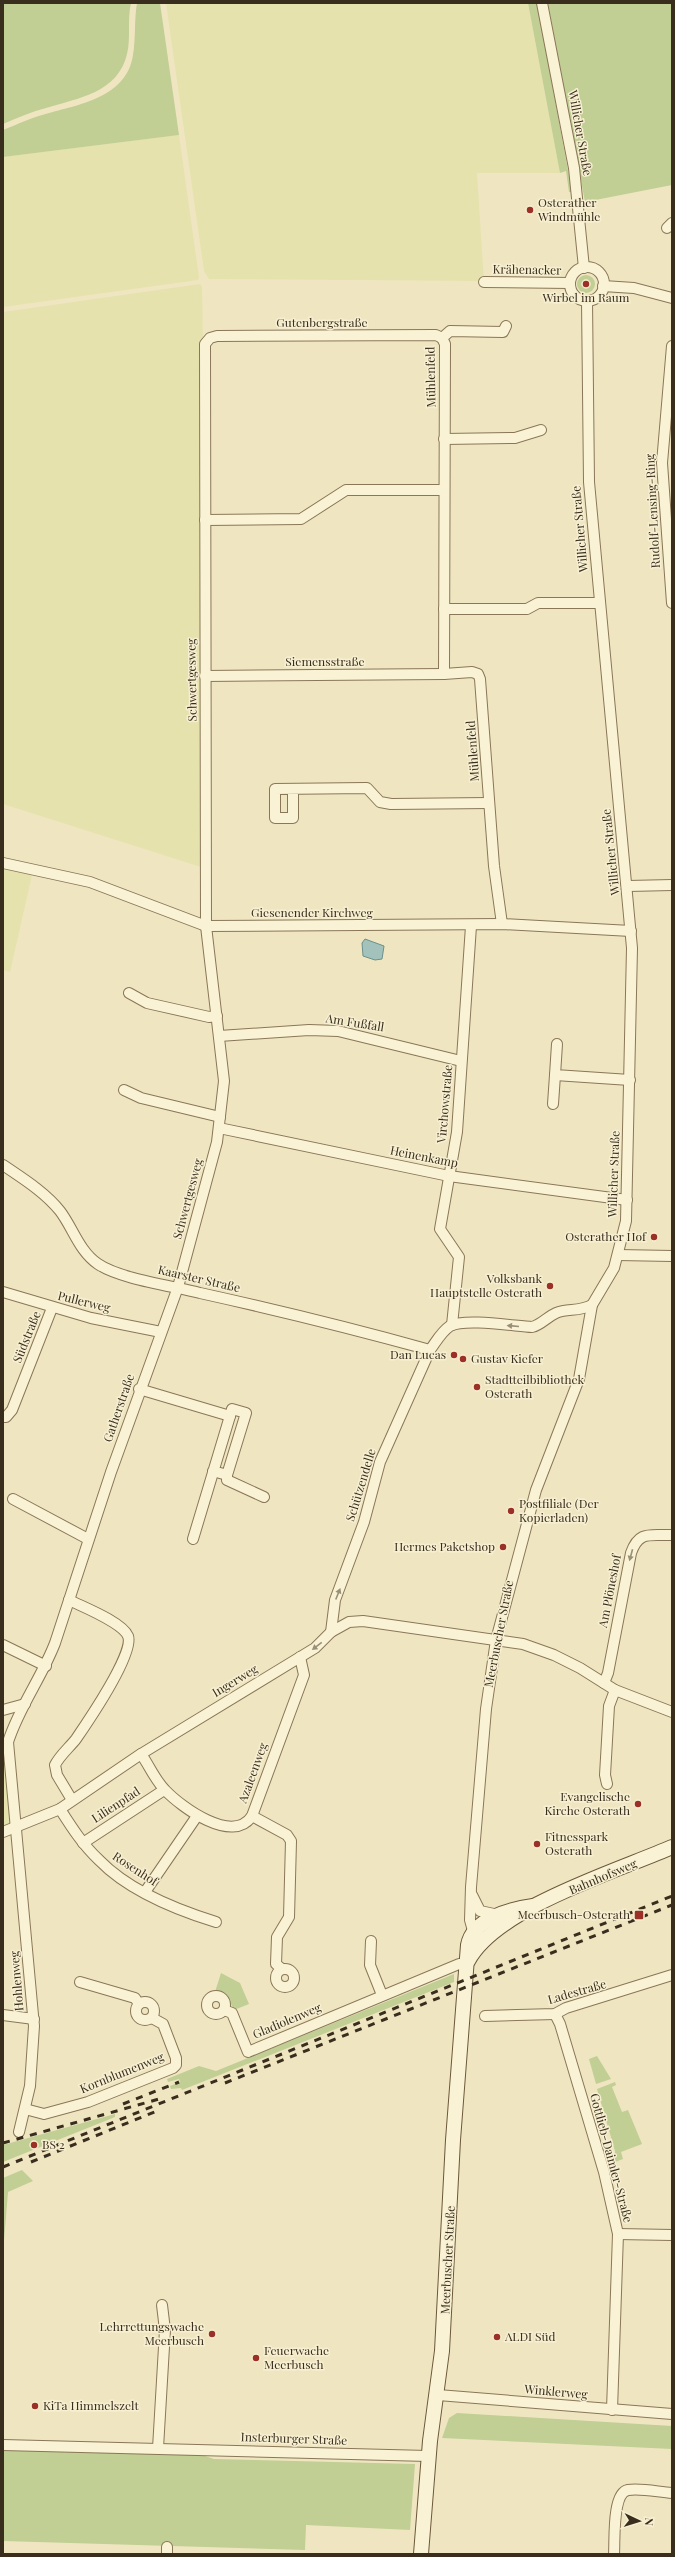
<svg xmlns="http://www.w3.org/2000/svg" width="675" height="2557" font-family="'Playfair Display',serif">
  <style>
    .farmland { fill: #e5e2ae }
    .green { fill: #c1ce94 }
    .water { fill: #a4c2bc; stroke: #6a908a }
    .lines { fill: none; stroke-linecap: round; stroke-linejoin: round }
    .minor-casing { stroke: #897758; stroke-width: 12 }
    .secondary-casing { stroke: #6b583b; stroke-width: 16 }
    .minor { stroke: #faf2d4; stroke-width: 10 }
    .secondary { stroke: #faf2d4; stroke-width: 14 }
    .rail { stroke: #392d1d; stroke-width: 3; stroke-dasharray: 7 7; stroke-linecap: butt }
    .oneway { fill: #9a9078 }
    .poi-dot { fill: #9b3026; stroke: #f7efd1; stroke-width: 1.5 }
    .labels { text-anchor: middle; stroke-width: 3; stroke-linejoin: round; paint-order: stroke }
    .street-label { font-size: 12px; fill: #392d1d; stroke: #f7efd1 }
    .poi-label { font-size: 12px; fill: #392d1d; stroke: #f7efd1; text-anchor: start }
  </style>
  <rect width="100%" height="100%" fill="#efe6c1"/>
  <g class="farmland">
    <path d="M166,3h362l32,170h-83l7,108 -275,-2 -5,-8z"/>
    <path d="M179,135l20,142 -1,3 -195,27v-150z"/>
    <path d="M200,284l2,3 1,57 -2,523 -198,-63v-492z"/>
    <path d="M3,869l29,6 -22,97 -7,-2z"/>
    <path d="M3,1733l4,9 7,85 -11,3z"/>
  </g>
  <g class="green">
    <path d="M3,3h128c-4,17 0,35 -4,51 -9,39 -49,44 -81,54 -15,4 -29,10 -43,16z"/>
    <path d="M137,3h23l19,132 -176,22v-27c15,-6 30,-13 46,-17 33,-9 78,-17 84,-58 3,-17 1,-35 4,-52z"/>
    <path d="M528,3h9l35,189h-3l-3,-21 -6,2z"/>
    <path d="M548,3h124v182l-87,17z"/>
    <circle cx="586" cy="284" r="9"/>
    <path d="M221,1973l19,10 9,21 -15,6 -7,-14 -12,-4z"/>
    <path d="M454,1974v8l-272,108 -1,-2 -10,1 -1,-3 10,-4 -1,-3 -11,3 -1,-3 32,-13 17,5z"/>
    <path d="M597,2056l14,23 -15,5 -7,-25z"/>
    <path d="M615,2082l1,3 -4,2 10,25 6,-2 14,34 -21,8 2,7 -8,3v-11l-18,-62z"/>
    <path d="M115,2114v3l-112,45v-17z"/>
    <path d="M22,2170l11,11 -25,11 -5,61v-75z"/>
    <path d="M457,2413l215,13v23l-230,-11 7,-20z"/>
    <path d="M3,2449l196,5 15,5 201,5 -5,66 -104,-5 -1,25 -302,-9z"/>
  </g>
  <path class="water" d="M365,939l19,7 -2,13 -7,1 -12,-4 -1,-13z"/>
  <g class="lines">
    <g class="minor-casing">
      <g id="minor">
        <path d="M542,3l32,165 10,100"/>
        <path d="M667,228l5,-5"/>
        <circle cx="587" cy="284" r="17"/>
        <path d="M484,282l86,1"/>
        <path d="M603,286l31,2 38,10"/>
        <path d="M442,338l3,6 -1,330 28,-2 6,2 2,5 14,187 8,58"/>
        <path d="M442,338l8,-7 53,1 3,-6"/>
        <path d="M672,346l-10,117 10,140"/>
        <path d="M444,439l71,-1 26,-8"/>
        <path d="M205,520l96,-1 45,-29h97"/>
        <path d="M444,609h83l11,-6h62"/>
        <path d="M205,676l239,-2"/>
        <path d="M293,789v29h-18v-29l92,-1 13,14 11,2 98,-1"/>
        <path d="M3,863l87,19 116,44 296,-2 129,7"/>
        <path d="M628,886l44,-1"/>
        <path d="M129,993l18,10 62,14 8,-1"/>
        <path d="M219,1036l90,-6 29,1 123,30"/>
        <path d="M557,1044l-2,31 75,5"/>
        <path d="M124,1090l17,8 79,19"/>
        <path d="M553,1104l2,-29"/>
        <path d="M219,1128l230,48 178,24"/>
        <path d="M3,1165c19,13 42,27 57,46 13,17 19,40 38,53 22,15 75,22 102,29 77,17 154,36 230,57"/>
        <path d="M618,1255l54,1"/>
        <path d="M3,1292l88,26 70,14"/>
        <path d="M452,1325l7,-68 -19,-28 17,-97 14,-206"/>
        <path d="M139,1389l91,27"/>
        <path d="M3,1417h3l6,-7 40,-102"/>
        <path d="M227,1475v5l37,17"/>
        <path d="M13,1499l75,40"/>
        <path d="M193,1539l37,-123 2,-7 14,4 -19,62 -14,-4"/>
        <path d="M69,1600c14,7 53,22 59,36 7,17 -41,87 -52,103 -7,9 -16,16 -21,26l2,10 15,25"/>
        <path d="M331,1632l4,-32 29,-78 16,-60 50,-112c6,-8 11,-18 20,-24 15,-8 64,0 82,1 9,-2 15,-10 24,-14 12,-5 22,-1 36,-8"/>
        <path d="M3,1645l43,21"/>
        <path d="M604,1683l4,-10 23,-120c8,-23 19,-17 41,-18"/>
        <path d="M3,1710l22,-6"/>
        <path d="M141,1754c8,11 14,26 24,36 16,17 68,55 87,26l52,-141 -4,-18"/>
        <path d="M607,1784l-2,-9 4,-69 6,-16"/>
        <path d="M60,1809c12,19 23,36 39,51 29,30 78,50 117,62"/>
        <path d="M252,1816l35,19 4,6 -2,76 -12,20 -1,27 6,5"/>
        <path d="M3,1832l57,-23 81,-55 174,-106 16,-16 18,-10 14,-1 160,23 31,11 26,13 35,22 57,22"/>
        <path d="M83,1843l81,-53"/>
        <path d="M145,1892l52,-76"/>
        <path d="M472,1895l8,16 19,4"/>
        <path d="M478,1934l-5,-3 -3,-11 1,-33 15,-178 10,-69 40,-150 43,-111 13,-74 22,-37 12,-47 6,-273 -43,-466 -2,-181"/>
        <path d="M371,1941l-1,24 12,30"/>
        <circle cx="285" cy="1978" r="9"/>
        <path d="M80,1982l55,16 4,6"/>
        <circle cx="216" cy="2005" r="9"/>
        <circle cx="145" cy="2011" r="9"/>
        <path d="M224,2010l8,3 16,39 211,-88 7,1"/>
        <path d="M555,2014l5,10 44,148 14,62 -6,176"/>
        <path d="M3,2015l31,4"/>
        <path d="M485,2016l70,-2 11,-6 106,-33"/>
        <path d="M25,2109l19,5 44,-12 85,-34 3,-3v-7l-13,-34 -11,-6"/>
        <path d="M19,2132l11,-46 4,-60 -26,-284c11,-35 34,-65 47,-99l56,-171 67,-185 39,-145 7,-61 -18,-155 -1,-582 5,-6 7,-2 219,-1 6,3"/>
        <path d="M618,2234l54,1"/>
        <path d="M438,2395l234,19"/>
        <path d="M3,2445l425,11"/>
        <path d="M158,2448l7,-118 -3,-25"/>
        <path d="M167,2554v-7"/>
        <path d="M614,2554c1,-14 -2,-61 14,-64 13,-2 30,2 44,3"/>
      </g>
    </g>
    <g class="secondary-casing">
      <g id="secondary">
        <path d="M468,1961c28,-53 149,-90 204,-114"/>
        <path d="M421,2554l9,-113 12,-90 11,-211 15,-195c5,-26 42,-36 65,-39"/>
      </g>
    </g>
    <use href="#minor" class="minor"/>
    <use href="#secondary" class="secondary"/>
    <g class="rail">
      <path d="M225,2083l447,-178"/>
      <path d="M123,2104l56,-22"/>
      <path d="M3,2143l156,-44"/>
      <path d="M31,2162l126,-51"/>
      <path d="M3,2167l669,-271"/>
    </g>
  </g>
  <defs><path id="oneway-solid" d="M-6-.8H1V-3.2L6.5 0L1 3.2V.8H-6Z"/></defs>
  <g class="oneway">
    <use href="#oneway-solid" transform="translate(513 1326) rotate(-175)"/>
    <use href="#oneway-solid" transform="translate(631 1555) rotate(105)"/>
    <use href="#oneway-solid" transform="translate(338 1594) rotate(-68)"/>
    <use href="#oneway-solid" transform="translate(317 1646) rotate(142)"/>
  </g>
  <g class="poi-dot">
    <circle cx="530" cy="210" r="4"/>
    <circle cx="586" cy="284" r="4"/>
    <circle cx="654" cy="1237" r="4"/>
    <circle cx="550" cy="1286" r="4"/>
    <circle cx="454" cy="1355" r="4"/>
    <circle cx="463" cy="1359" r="4"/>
    <circle cx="477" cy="1387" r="4"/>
    <circle cx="511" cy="1511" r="4"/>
    <circle cx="503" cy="1547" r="4"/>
    <circle cx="638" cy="1804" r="4"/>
    <circle cx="537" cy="1844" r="4"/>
    <rect x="634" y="1910" width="10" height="10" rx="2"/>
    <circle cx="34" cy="2145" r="4"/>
    <circle cx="212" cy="2334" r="4"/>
    <circle cx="497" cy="2337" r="4"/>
    <circle cx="256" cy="2358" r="4"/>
    <circle cx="35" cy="2406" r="4"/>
  </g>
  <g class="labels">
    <g class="street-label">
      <text transform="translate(580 133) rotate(80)" y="4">Willicher Straße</text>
      <text transform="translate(527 270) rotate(1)" y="4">Krähenacker</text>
      <text x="322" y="327">Gutenbergstraße</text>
      <text transform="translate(431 377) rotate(-91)" y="4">Mühlenfeld</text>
      <text transform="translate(653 511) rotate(-93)" y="4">Rudolf-Lensing-Ring</text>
      <text transform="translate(580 529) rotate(-95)" y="4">Willicher Straße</text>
      <text x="325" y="666">Siemensstraße</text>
      <text transform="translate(192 680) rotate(-91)" y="4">Schwertgesweg</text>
      <text transform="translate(473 751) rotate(-94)" y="4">Mühlenfeld</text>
      <text transform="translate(611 852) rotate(-96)" y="4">Willicher Straße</text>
      <text x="312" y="917">Giesenender Kirchweg</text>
      <text transform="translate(355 1023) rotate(9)" y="4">Am Fußfall</text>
      <text transform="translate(445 1104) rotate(-85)" y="4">Virchowstraße</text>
      <text transform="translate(424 1157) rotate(11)" y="4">Heinenkamp</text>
      <text transform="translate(614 1174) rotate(-88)" y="4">Willicher Straße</text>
      <text transform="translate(188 1199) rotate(-75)" y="4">Schwertgesweg</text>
      <text transform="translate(199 1279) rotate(13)" y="4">Kaarster Straße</text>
      <text transform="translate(84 1302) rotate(14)" y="4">Pullerweg</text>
      <text transform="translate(27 1337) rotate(-68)" y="4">Südstraße</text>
      <text transform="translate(119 1408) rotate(-71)" y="4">Gatherstraße</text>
      <text transform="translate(361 1485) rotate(-73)" y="4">Schützendelle</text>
      <text transform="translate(610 1591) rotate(-79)" y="4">Am Plöneshof</text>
      <text transform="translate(499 1634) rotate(-79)" y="4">Meerbuscher Straße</text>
      <text transform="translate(235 1681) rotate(-31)" y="4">Ingerweg</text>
      <text transform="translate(253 1773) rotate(-70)" y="4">Azaleenweg</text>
      <text transform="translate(116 1805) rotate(-33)" y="4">Lilienpfad</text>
      <text transform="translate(135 1869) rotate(33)" y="4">Rosenhof</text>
      <text transform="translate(603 1877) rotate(-23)" y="4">Bahnhofsweg</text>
      <text transform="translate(17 1981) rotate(-95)" y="4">Hohlenweg</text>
      <text transform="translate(577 1992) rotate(-16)" y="4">Ladestraße</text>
      <text transform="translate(287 2021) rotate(-23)" y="4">Gladiolenweg</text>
      <text transform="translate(122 2073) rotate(-22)" y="4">Kornblumenweg</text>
      <text transform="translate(611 2158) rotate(75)" y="4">Gottlieb-Daimler-Straße</text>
      <text transform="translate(448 2260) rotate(-87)" y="4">Meerbuscher Straße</text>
      <text transform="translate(556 2392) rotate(5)" y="4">Winklerweg</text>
      <text transform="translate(294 2439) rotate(2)" y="4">Insterburger Straße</text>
    </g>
    <g class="poi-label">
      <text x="538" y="207">Osterather<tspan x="538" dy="14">Windmühle</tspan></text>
      <text x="586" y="302" text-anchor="middle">Wirbel im Raum</text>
      <text x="646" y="1241" text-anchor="end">Osterather Hof</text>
      <text x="542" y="1283" text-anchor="end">Volksbank<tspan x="542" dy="14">Hauptstelle Osterath</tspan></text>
      <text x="446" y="1359" text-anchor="end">Dan Lucas</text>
      <text x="471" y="1363">Gustav Kiefer</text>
      <text x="485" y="1384">Stadtteilbibliothek<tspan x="485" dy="14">Osterath</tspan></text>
      <text x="519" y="1508">Postfiliale (Der<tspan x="519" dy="14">Kopierladen)</tspan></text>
      <text x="495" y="1551" text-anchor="end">Hermes Paketshop</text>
      <text x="630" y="1801" text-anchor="end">Evangelische<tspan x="630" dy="14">Kirche Osterath</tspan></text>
      <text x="545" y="1841">Fitnesspark<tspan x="545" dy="14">Osterath</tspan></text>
      <text x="630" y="1919" text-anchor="end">Meerbusch-Osterath</text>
      <text x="42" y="2149">BS 2</text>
      <text x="204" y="2331" text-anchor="end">Lehrrettungswache<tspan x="204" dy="14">Meerbusch</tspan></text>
      <text x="505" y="2341">ALDI Süd</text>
      <text x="264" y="2355">Feuerwache<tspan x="264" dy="14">Meerbusch</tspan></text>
      <text x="43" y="2410">KiTa Himmelszelt</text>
    </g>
  </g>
  <rect width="675" height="2557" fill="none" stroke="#392d1d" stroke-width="8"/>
  <g transform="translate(639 2521) rotate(94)" stroke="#f7efd1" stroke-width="3" paint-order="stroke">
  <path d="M0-3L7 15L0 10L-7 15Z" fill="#392d1d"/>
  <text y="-6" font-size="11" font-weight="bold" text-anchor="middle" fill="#392d1d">N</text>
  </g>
</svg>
